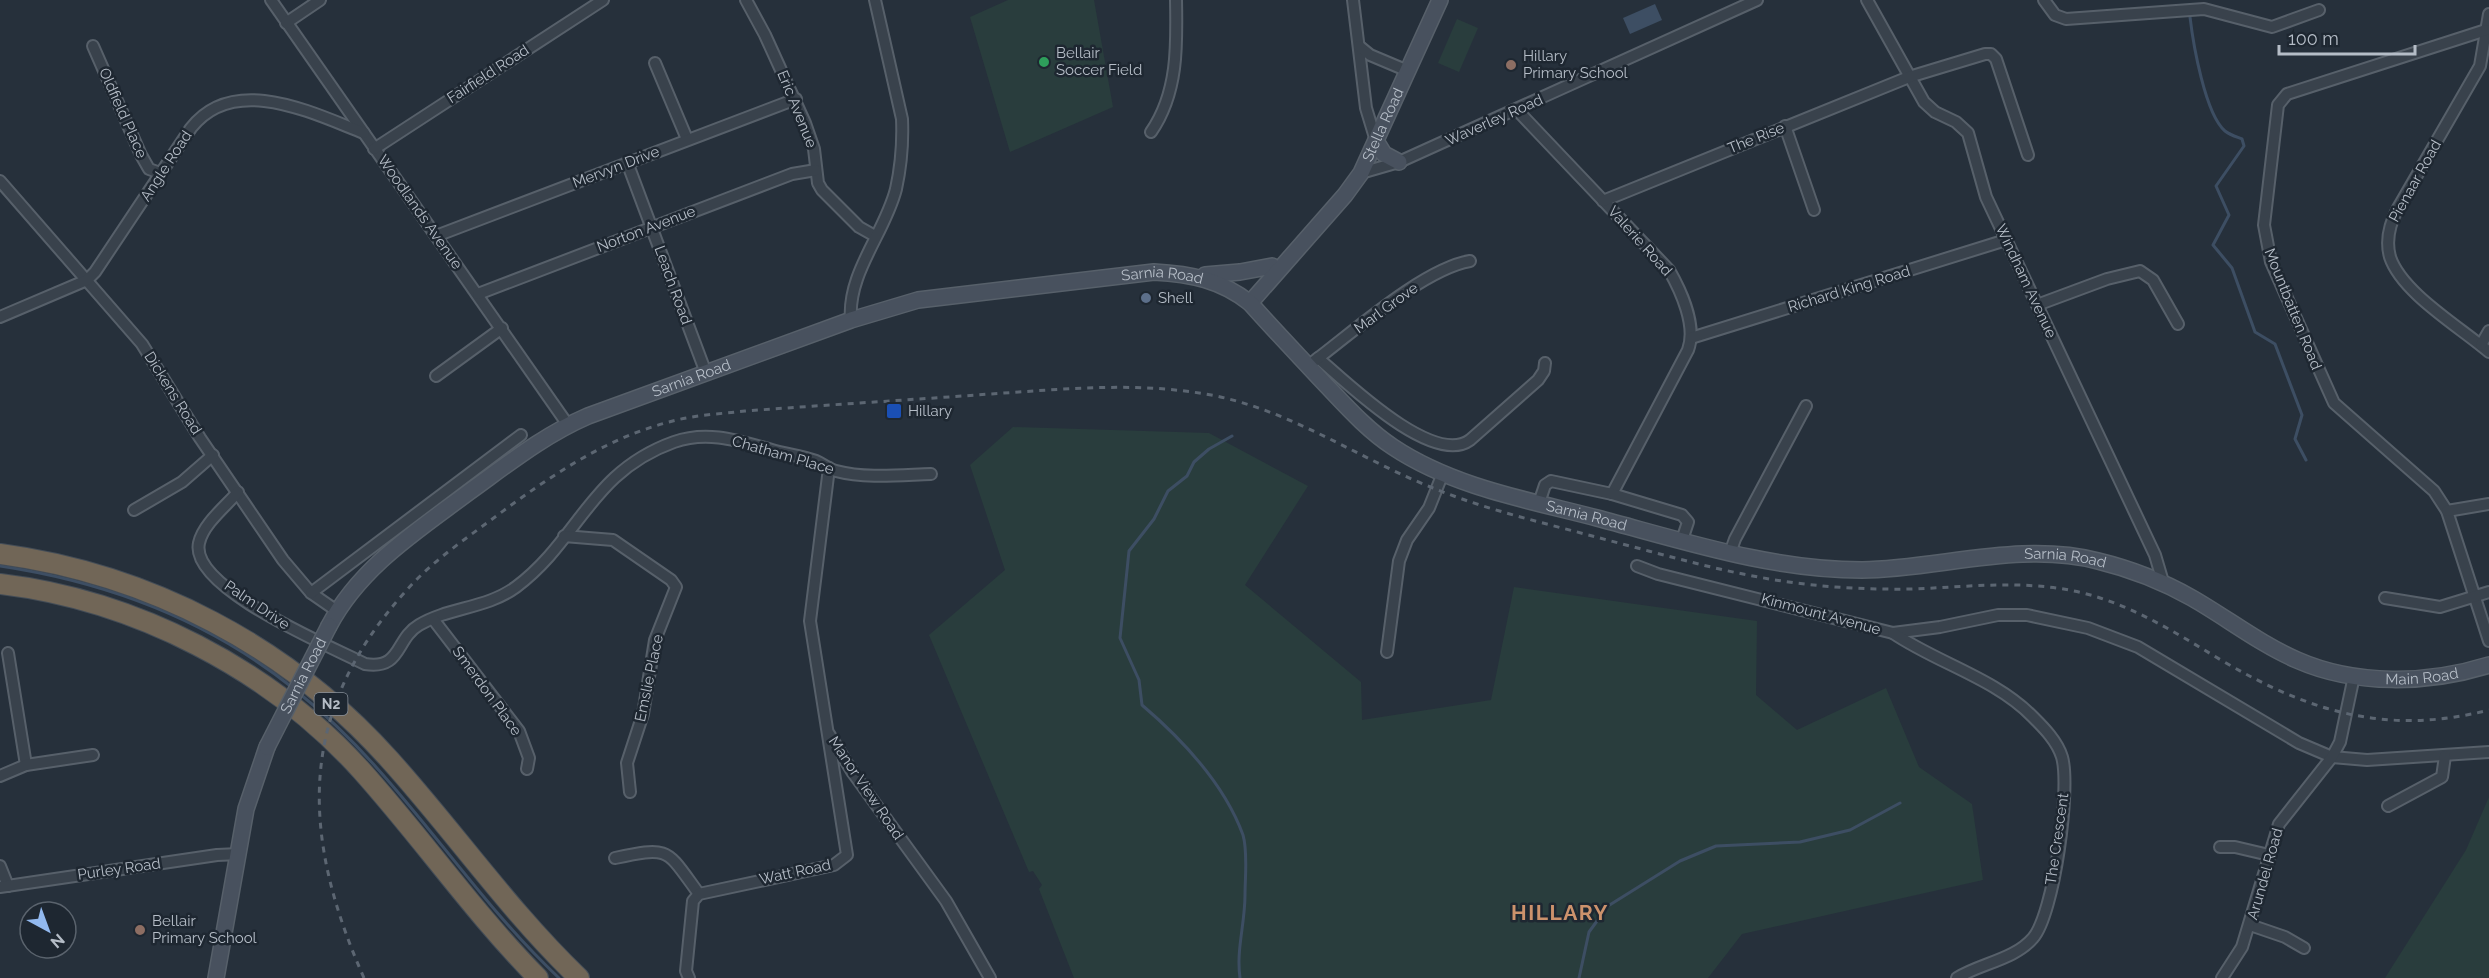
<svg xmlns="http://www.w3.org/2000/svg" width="2489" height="978" font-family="Raleway,sans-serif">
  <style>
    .green { fill: #293d3d }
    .water { fill: #3d4e63 }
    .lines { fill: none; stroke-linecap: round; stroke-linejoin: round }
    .stream { stroke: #3d4e63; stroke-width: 3 }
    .minor-casing { stroke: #57606a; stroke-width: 14 }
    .secondary-casing { stroke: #57606a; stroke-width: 18 }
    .motorway-casing { stroke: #444d57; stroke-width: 22 }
    .minor { stroke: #39424c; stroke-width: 10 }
    .secondary { stroke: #48515e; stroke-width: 15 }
    .motorway { stroke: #716657; stroke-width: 20 }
    .rail { stroke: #5c6672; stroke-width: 3; stroke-dasharray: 6 6; stroke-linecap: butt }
    .secondary-bridge-casing { stroke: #57606a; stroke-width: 18; stroke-linecap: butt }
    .secondary-bridge { stroke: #48515e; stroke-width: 15 }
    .leisure-dot { fill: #2e9e5b; stroke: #1e2731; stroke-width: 2 }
    .education-dot { fill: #8d6e63; stroke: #1e2731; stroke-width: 2 }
    .service-dot { fill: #5c6f8a; stroke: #1e2731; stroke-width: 2 }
    .transit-dot { fill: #1a4fb4; stroke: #1e2731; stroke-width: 2 }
    .labels { text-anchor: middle; stroke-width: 5; stroke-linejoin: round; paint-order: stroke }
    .shield { fill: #1e2731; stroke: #88909a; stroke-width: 1.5 }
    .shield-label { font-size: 14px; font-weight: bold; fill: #b5bdc7 }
    .poi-label { font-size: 15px; fill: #b5bdc7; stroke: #1e2731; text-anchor: start }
    .street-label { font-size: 15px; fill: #b5bdc7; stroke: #1e2731 }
    .district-label { font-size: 21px; font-weight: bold; letter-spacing: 1.5px; fill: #cc926c; stroke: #1e2731 }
  </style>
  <rect width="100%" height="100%" fill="#26303b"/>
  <g class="green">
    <path d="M1008,0h86l19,107 -103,45 -40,-135z"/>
    <path d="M1457,19l21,9 -19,44 -21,-9z"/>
    <path d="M1013,427l196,6 99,53 -63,99 116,97 1,38 129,-20 23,-113 243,34 -1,74 41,35 89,-42 33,79 53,37 11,76 -241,54 -34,44h-634l-35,-89 3,-4 -9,-14 -4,1 -100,-237 76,-65 -35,-105z"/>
    <path d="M2489,797v181h-104l81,-128z"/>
  </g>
  <path class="water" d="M1655,4l7,16 -32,14 -7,-16z"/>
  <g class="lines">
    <g class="stream">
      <path d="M2190,17c3,26 15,97 35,114 5,4 12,6 17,8l2,7 -28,40 13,29 -16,30 19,23 23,64 20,12 27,71 -7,24 11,21"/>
      <path d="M1232,436l-23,13 -15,13 -7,14 -19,15 -14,28 -25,32 -9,87 19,42 3,25c41,35 82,78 101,130 5,17 2,43 2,60 0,29 -9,55 -5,83"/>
      <path d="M0,566c106,16 208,54 293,122"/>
      <path d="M300,694c101,81 165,196 259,284"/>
      <path d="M1579,978l10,-46 19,-26 72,-45 36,-15 84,-4 50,-12 50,-27"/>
    </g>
    <g class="minor-casing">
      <g id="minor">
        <path d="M271,0l297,425"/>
        <path d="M746,0l19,35 40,88 9,26 4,34 4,7 37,37 16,9"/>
        <path d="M1353,0l13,108 10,33"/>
        <path d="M1867,0l57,102 11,10 21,10 12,11 18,64 169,358 8,27"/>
        <path d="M2044,0l11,15 11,4 138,-10 68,18 47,-17"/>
        <path d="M2489,14l-9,52 -82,142c-8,15 -13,31 -8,49 12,36 70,70 99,95"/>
        <path d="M286,23l34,-23"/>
        <path d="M2486,30l-199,64 -9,11 -14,120 7,37 63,141 100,88 13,20 42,130"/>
        <path d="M93,46l48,109 8,14 11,4"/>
        <path d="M1359,46l11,9 38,16"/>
        <path d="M655,63l32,76"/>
        <path d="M1517,110l152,160c12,21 28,56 19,80l-76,144"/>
        <path d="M1785,126l29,84"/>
        <path d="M1151,132c27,-39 26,-86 25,-132"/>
        <path d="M374,149l229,-149"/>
        <path d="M627,162l79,211"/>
        <path d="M1361,173l38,-11 358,-162"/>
        <path d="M0,181l142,163 58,94 83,122 28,33 26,18"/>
        <path d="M1603,201l306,-124 76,-23h6l5,5 32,96"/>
        <path d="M436,236l360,-137"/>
        <path d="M478,294l314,-120 24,-4"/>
        <path d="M2037,305l70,-26 33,-8 13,9 25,44"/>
        <path d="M0,317l87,-37 8,-8 96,-144c43,-55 121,-15 173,5"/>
        <path d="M851,320c-4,-47 34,-87 45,-131 5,-23 7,-47 6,-70l-27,-119"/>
        <path d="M1691,338l315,-98"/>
        <path d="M2481,345l8,-14"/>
        <path d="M1318,358c28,24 115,109 152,82l68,-60 6,-9 1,-8"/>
        <path d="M1313,362c39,-29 110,-93 157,-101"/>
        <path d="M436,376l66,-48"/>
        <path d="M238,492c-12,14 -35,32 -39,51 -10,45 133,104 166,121 37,6 30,-25 54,-39 30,-18 67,-16 97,-38 63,-47 74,-115 158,-145 34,-12 65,-1 98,8 14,4 29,6 44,11 7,3 13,8 20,10 30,8 65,4 95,3"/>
        <path d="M1539,503l6,-18 6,-4 61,13 70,21 6,7 -6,18"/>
        <path d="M134,510l48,-28 31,-27"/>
        <path d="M2447,511l42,-7"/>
        <path d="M564,536l49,4 58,40 5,7 -21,53 -12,74 -16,49 3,29"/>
        <path d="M1730,553l5,-14 71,-133"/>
        <path d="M1637,566l21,8 235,59 47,-6 58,-12h29l61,13 50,19 161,96 33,14 35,3 122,-8"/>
        <path d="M311,593l210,-158"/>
        <path d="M2385,598l55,9 49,-15"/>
        <path d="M433,619l86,112 10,27 -2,11"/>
        <path d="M1893,633c44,30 102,45 140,84 11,11 24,24 29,40 9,31 -8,157 -29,181 -19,22 -52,25 -76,40"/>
        <path d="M1387,652l12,-91 8,-21 22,-32 14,-35"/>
        <path d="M8,653l18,112"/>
        <path d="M829,734l24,39 93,128 44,77"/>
        <path d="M0,776l26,-11 67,-10"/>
        <path d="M2388,806l54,-29 3,-21"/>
        <path d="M2220,847h15l34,8"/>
        <path d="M615,858c56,-12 51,-9 84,36"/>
        <path d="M0,866l8,20"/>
        <path d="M0,887l217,-32 22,-1"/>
        <path d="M2250,925l35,12 19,11"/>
        <path d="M689,978l-3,-7 7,-70 6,-7 135,-29 13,-10 -37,-234 19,-153"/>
        <path d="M2222,978l20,-31 37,-123 53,-67 8,-15 14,-66"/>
      </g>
    </g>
    <g class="secondary-casing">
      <g id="secondary">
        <path d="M1376,141l8,13 15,8"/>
        <path d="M1205,275l35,-3 32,-6"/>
        <path id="s1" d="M1250,303l95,-108 16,-22 79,-173"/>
        <path id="s2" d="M329,626c31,-59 88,-95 140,-134 39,-28 75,-57 119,-76l263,-96 67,-20 236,-28c37,2 67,8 96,31 24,27 49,53 74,80 21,22 43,47 69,64 60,40 135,53 204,71 87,23 174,52 265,52 77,-1 159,-29 236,-9 33,8 64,20 94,37 35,20 68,46 105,62 59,26 131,24 192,5"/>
        <path d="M216,978l30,-169 21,-62"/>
      </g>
    </g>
    <g class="motorway-casing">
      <g id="motorway">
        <path d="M0,554c149,20 288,92 389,205 65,72 120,152 190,219"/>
        <path d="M0,584c135,16 270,85 361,186 61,68 113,143 177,208"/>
      </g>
    </g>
    <use href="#minor" class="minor"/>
    <use href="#secondary" class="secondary"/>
    <use href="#motorway" class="motorway"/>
    <path class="rail" d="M364,978c-63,-142 -68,-265 41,-386 26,-30 59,-52 90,-75 54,-40 109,-78 174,-95 24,-7 51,-8 76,-11 81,-6 163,-11 245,-17 76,-5 151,-13 226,2 77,16 144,63 217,92 56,23 116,36 174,52 47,12 94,26 141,35 54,11 108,15 163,14 58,-2 114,-10 172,4 51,13 93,40 138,67 88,52 167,76 268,50"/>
    <g class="secondary-bridge-casing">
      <g id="secondary-bridge">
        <path id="s3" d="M267,747l62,-121"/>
      </g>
    </g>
    <use href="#secondary-bridge" class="secondary-bridge"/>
  </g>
  <circle class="leisure-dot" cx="1044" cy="62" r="6"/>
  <g class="education-dot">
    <circle cx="1511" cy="65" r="6"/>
    <circle cx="140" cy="930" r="6"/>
  </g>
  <circle class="service-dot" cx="1146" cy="298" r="6"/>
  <rect class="transit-dot" x="886" y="403" width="16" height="16" rx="3"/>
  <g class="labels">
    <rect class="shield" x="314.5" y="693" width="33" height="22" rx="4.5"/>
    <g class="shield-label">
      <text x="331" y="709">N2</text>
    </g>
    <g class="poi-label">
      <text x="1056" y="58">Bellair<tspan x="1056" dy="17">Soccer Field</tspan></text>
      <text x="1523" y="61">Hillary<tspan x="1523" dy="17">Primary School</tspan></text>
      <text x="1158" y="303">Shell</text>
      <text x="908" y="416">Hillary</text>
      <text x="152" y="926">Bellair<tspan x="152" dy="17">Primary School</tspan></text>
    </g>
    <g class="street-label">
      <text transform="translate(488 74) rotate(-33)" y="5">Fairfield Road</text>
      <text transform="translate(797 109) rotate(68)" y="5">Eric Avenue</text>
      <text transform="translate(123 113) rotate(66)" y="5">Oldfield Place</text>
      <text transform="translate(1494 120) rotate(-24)" y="5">Waverley Road</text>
      <text dy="5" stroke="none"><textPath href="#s1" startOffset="224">Stella Road</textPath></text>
      <text transform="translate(1756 138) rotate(-22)" y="5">The Rise</text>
      <text transform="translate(166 166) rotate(-57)" y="5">Angle Road</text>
      <text transform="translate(616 167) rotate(-21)" y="5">Mervyn Drive</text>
      <text transform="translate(2415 181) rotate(-61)" y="5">Pienaar Road</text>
      <text transform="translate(420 212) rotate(55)" y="5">Woodlands Avenue</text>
      <text transform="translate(646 229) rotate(-21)" y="5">Norton Avenue</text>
      <text transform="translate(1640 241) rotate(48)" y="5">Valerie Road</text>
      <text dy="5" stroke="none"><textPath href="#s2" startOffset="933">Sarnia Road</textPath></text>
      <text transform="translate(2026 281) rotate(65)" y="5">Windham Avenue</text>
      <text transform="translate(673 285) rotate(70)" y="5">Leach Road</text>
      <text transform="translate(1849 289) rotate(-17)" y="5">Richard King Road</text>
      <text transform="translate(1386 308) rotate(-36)" y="5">Marl Grove</text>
      <text transform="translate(2293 309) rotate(68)" y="5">Mountbatten Road</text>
      <text dy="5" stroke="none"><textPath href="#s2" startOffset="447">Sarnia Road</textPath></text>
      <text transform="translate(173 393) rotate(58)" y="5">Dickens Road</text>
      <text transform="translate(783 455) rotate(16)" y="5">Chatham Place</text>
      <text dy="5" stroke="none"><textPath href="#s2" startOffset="1437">Sarnia Road</textPath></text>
      <text dy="5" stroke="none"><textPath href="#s2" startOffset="1923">Sarnia Road</textPath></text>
      <text transform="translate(257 605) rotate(34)" y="5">Palm Drive</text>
      <text transform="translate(1821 614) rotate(15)" y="5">Kinmount Avenue</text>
      <text dy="5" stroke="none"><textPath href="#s2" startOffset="2307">Main Road</textPath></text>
      <text dy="5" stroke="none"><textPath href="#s3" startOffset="80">Sarnia Road</textPath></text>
      <text transform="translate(649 678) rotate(-78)" y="5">Emslie Place</text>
      <text transform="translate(487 691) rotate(54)" y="5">Smerdon Place</text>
      <text transform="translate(866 788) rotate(56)" y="5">Manor View Road</text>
      <text transform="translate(2057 839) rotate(-82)" y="5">The Crescent</text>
      <text transform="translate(119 869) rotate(-8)" y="5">Purley Road</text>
      <text transform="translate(795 872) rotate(-12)" y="5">Watt Road</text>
      <text transform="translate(2265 874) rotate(-74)" y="5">Arundel Road</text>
    </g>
    <g class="district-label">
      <text x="1560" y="920">HILLARY</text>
    </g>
  </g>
  <g transform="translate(48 930) rotate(139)"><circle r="28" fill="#1e2731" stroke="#5a636d" stroke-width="1.5"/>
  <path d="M0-4.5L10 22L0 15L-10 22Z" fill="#92b9ef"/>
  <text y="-9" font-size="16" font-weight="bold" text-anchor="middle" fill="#b5bdc7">N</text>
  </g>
  <path d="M2279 45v9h136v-9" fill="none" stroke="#b5bdc7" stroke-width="3"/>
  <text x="2288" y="45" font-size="18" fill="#b5bdc7" stroke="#1e2731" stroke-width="4.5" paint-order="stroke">100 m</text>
</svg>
